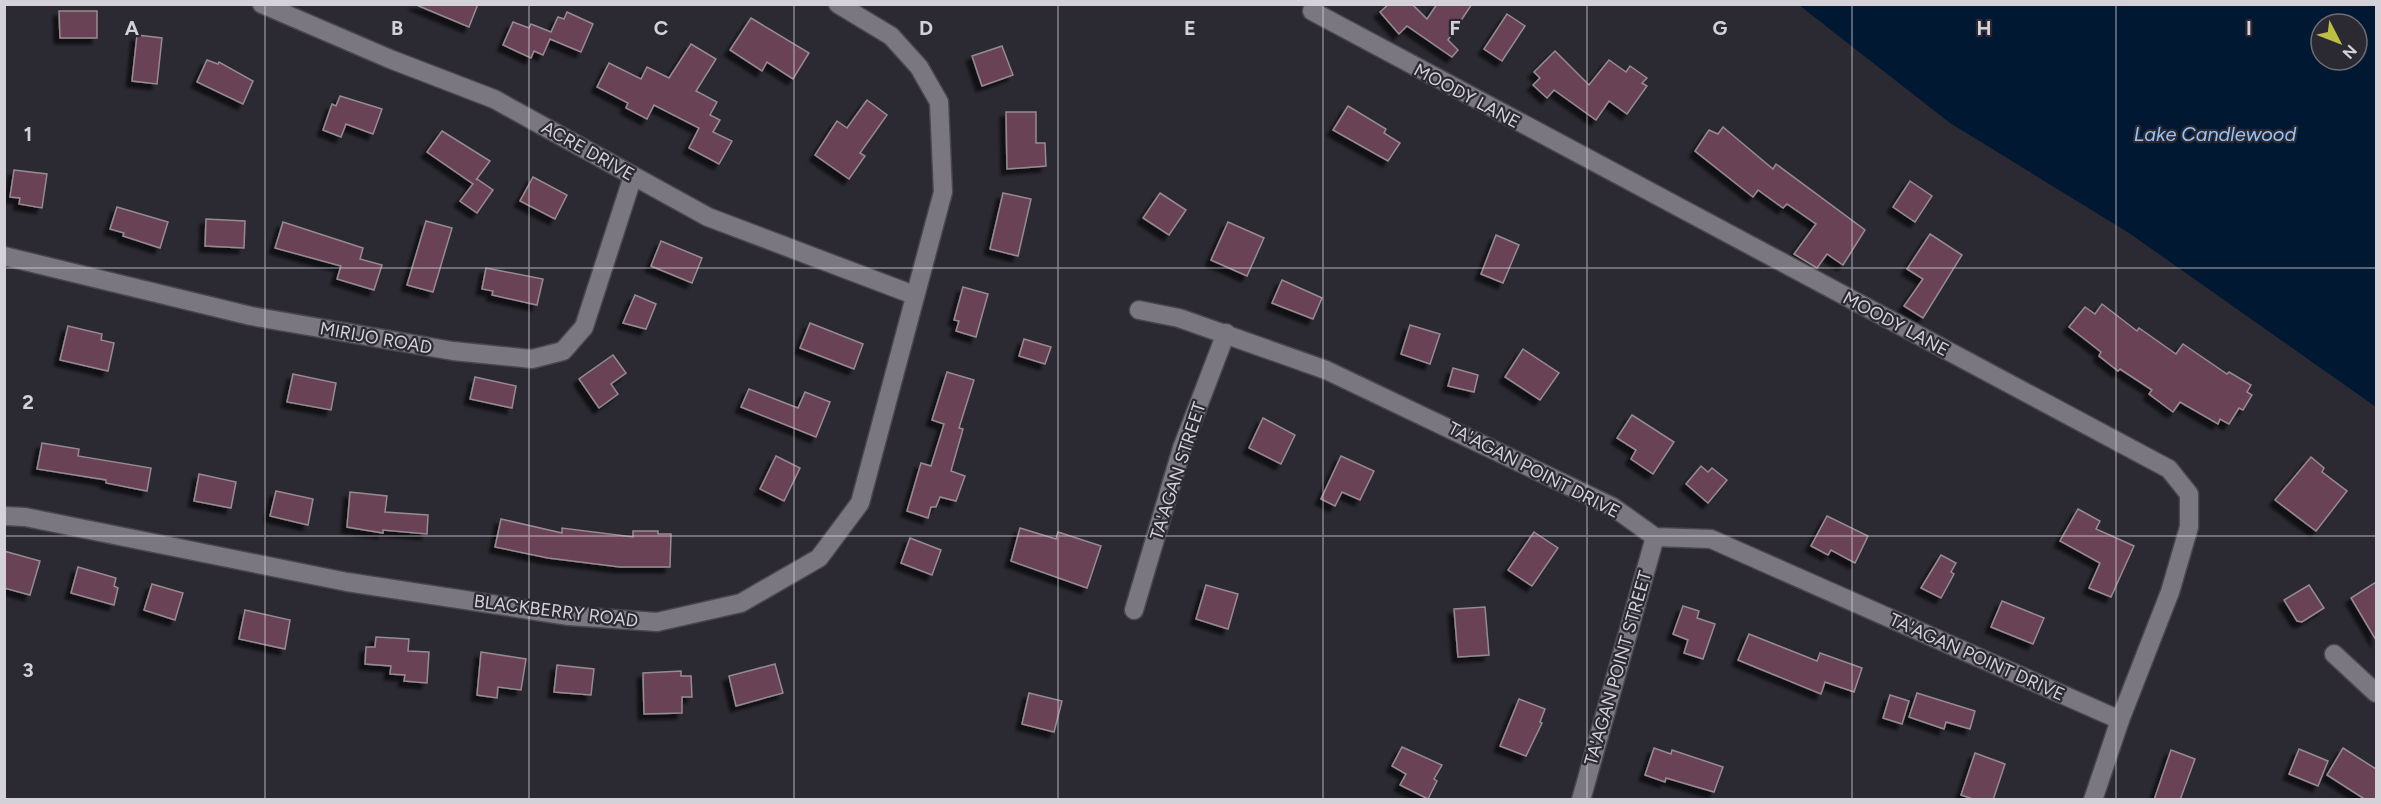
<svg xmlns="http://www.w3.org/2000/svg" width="2381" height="804" font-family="Figtree,sans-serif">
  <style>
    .water { fill: #011833; fill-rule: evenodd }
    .building { fill: #694255; stroke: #968b90; stroke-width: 1.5; filter: url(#shadow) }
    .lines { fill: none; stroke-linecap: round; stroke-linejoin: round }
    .minor-casing { stroke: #49474e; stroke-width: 21 }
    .minor { stroke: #7a7781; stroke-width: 18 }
    .grid { fill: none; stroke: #d4d2d8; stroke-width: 1.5; stroke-opacity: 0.55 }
    .labels { text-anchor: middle; stroke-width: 4.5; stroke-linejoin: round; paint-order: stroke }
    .street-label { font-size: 18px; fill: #d4d2d8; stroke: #2b2931 }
    .water-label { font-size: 20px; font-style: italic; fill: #95c4fa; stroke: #2b2931 }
    .grid-label { font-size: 20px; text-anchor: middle; font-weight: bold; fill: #d4d2d8; stroke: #2b2931; stroke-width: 4.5; stroke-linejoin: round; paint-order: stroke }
  </style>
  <defs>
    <filter id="shadow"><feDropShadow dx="-5.5" dy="5.5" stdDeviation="1.5" flood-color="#0009"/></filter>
  </defs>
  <rect width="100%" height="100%" fill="#2b2931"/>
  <path class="water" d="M1799,5h577v402l-247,-174 -179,-110zM2321,24h36v36h-36z"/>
  <g class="building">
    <path d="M414,4h64l-9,23z"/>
    <path d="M1389,4h23l15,15 10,-15h35l-24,36 10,10 -6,7 -45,-31 -8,8 -19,-22z"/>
    <path d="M59,11h38v27h-37z"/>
    <path d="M567,12l26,12 -12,28 -31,-13 -7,16 -9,-4 -3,7 -28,-13 10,-23 16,6 2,-4 20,8 7,-15 6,2z"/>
    <path d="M1507,14l18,12 -23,35 -18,-12z"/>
    <path d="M751,18l58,35 -16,26 -26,-17 -5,9 -32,-21z"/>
    <path d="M137,35l25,3 -5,46 -25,-3z"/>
    <path d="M691,44l25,15 -20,32 21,11 -7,13 10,5 -7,12 19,9 -13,23 -30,-16 10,-20 -45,-23 -7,14 -21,-11 2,-5 -31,-16 12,-24 32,16 6,-12 22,11z"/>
    <path d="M1002,46l11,29 -31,11 -10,-30z"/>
    <path d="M1555,51l34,34 20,-25 17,12 4,-6 17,12 -5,5 5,3 -20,28 -18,-13 -13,19 -42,-30 -7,8 -14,-13 7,-7 -6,-6z"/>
    <path d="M207,60l11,4 1,-2 34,19 -10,23 -46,-22z"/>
    <path d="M340,96l42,13 -9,25 -27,-10 -5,13 -18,-7 9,-26 4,2z"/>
    <path d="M867,100l20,15 -27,38 5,3 -16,23 -34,-24 22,-34 10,7z"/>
    <path d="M1348,106l38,23 -2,4 16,10 -12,18 -55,-31z"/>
    <path d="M1006,112h30v31h9l1,23 -39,3z"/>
    <path d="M1723,127l50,42 3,-5 89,66 -22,35 -16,-11 -10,14 -23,-14 22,-30 -29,-20 -4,4 -25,-18 -5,7 -58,-46 14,-21 9,4z"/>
    <path d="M442,131l48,30 -14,19 1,-1 16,11 -16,23 -17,-12 13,-17 -46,-32z"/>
    <path d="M14,170l33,4 -5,34 -23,-4 1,-6 -10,-1z"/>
    <path d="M533,177l34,18 -12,24 -35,-18z"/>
    <path d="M1910,181l22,15 -17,26 -22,-15z"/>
    <path d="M1003,193l28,6 -13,57 -28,-7z"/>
    <path d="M1160,193l26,17 -17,25 -26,-17z"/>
    <path d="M117,207l51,15 -8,26 -37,-12 1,-3 -14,-4z"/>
    <path d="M206,219l39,2 -1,27 -39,-2z"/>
    <path d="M426,221l26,7 -19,64 -26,-7z"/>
    <path d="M283,222l80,26 -3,11 22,6 -8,25 -37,-11 4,-13 -66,-18z"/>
    <path d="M1228,222l36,16 -17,38 -36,-16z"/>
    <path d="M1930,234l32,21 -39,63 -19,-12 19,-27 -16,-10z"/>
    <path d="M1496,235l23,10 -16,38 -22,-9z"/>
    <path d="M661,241l41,17 -10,25 -41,-17z"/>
    <path d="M486,268l57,11 -6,26 -45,-10 1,-4 -11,-2z"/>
    <path d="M1282,280l40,18 -9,21 -41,-16z"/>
    <path d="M963,287l25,7 -12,43 -20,-6 3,-10 -5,-1z"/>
    <path d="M635,295l21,9 -10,25 -23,-6z"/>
    <path d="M2102,304l35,27 2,-3 37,26 7,-10 44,30 2,-2 22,13 -4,7 5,3 -9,15 -4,-2 -10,16 -9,-5 -2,5 -38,-22 -7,10 -24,-18 3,-4 -32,-21 -2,2 -19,-15 2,-4 -32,-25 16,-20 10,7z"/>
    <path d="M810,323l53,21 -9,25 -54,-21z"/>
    <path d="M1410,325l30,9 -10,30 -29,-10z"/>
    <path d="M68,326l34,8 -1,6 13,3 -6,28 -48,-11z"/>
    <path d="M1024,339l27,8 -6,17 -26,-8z"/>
    <path d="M1523,349l36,24 -19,27 -35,-23z"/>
    <path d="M613,355l13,18 -15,11 7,10 -19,14 -20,-29z"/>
    <path d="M1453,368l25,7 -4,17 -26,-6z"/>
    <path d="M947,372l27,8 -15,48 4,1 -12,42 14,5 -9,25 -16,-4 -4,10h-5l-3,11 -21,-7 14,-48 10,3 13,-42 -12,-4z"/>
    <path d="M293,374l43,9 -5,27 -44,-8z"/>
    <path d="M475,377l41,9 -4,22 -42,-9z"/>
    <path d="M749,389l49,19 7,-16 25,10 -14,35 -75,-30z"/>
    <path d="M1632,415l42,27 -21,32 -22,-15 5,-9 -19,-12z"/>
    <path d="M1263,418l32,17 -14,29 -32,-16z"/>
    <path d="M42,443l37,6 -1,7 73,12 -4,23 -41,-8v-3l-69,-11z"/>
    <path d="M776,456l24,12 -16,33 -24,-12z"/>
    <path d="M1341,456l33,15 -14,29 -18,-8 -7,14 -14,-7z"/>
    <path d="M2311,457l13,11 -2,4 25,19 -31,40 -41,-31z"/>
    <path d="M1701,466l7,6 4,-4 15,12 -19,23 -22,-19z"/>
    <path d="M199,474l37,8 -5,26 -37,-7z"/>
    <path d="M276,491l37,8 -5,26 -38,-9z"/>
    <path d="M350,492l37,4 -2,16 43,3 -1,19 -44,-4v3l-36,-6z"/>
    <path d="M2078,509l22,12 -4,8 38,17 -23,51 -22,-9 11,-25 -40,-22z"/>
    <path d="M1827,516l41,20 -13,27 -24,-13 -3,5 -17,-9z"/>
    <path d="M501,519l61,14v-5l71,9v-6h25v3h13l-1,33h-50l-72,-9 -53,-11z"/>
    <path d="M1020,528l36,11 2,-7 43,14 -14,42 -76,-27z"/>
    <path d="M1534,532l24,16 -26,38 -24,-16z"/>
    <path d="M910,538l31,12 -9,25 -31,-12z"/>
    <path d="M4,551l36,10 -10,34 -26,-7z"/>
    <path d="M1941,555l15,8 -5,9 3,2 -13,24 -20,-10z"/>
    <path d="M78,567l38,11 -2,8 4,2 -4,17 -43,-12z"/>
    <path d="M2376,582v58l-25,-42z"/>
    <path d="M152,584l31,9 -8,27 -31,-10z"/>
    <path d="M1206,585l32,9 -10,35 -32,-10z"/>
    <path d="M2309,585l15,23 -22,14 -5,-1 -13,-21z"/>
    <path d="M2002,601l42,17 -11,26 -42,-17z"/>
    <path d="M1683,606l16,5 -2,7 18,6 -12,35 -19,-6 4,-13 -15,-6z"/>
    <path d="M1485,607l4,48 -31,2 -4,-48z"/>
    <path d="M245,610l45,10 -5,29 -46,-10z"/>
    <path d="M1749,634l68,27 3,-8 42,15 -8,24 -29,-10 -4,12 -83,-34z"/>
    <path d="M376,637l33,2 -1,12 21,1 -2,31 -23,-2 1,-6 -15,-1 1,-8 -26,-2 1,-17h9z"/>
    <path d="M481,652l45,7 -5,31 -23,-3 -1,11 -20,-3z"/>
    <path d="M775,664l8,29 -47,13 -7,-30z"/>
    <path d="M557,665l37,4 -3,26 -37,-3z"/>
    <path d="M681,671v5h10l1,21h-10v16l-38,1 -1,-41z"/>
    <path d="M1029,693l33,8 -8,31 -32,-8z"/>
    <path d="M1917,693l58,18 -5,18 -24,-7 -2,7 -35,-12z"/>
    <path d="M1890,695l19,6 -7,23 -19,-6z"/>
    <path d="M1519,699l26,10 -5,13 2,1 -16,33 -26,-10z"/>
    <path d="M1402,747l40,18 -8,14 3,2 -9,18 -28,-14 6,-11 -14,-8z"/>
    <path d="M1654,748l17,6 1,-4 51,17 -9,25 -48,-14 -1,4 -20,-7z"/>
    <path d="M2343,748l33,21v31h-10l-39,-25z"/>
    <path d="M2299,749l29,12 -10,25 -29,-12z"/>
    <path d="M2171,750l24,9 -15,41h-26z"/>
    <path d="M1975,753l30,11 -12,36h-17l-15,-5z"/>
  </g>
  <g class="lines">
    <g class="minor-casing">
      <g id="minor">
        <path d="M262,4l128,55 104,40 214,118 206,78"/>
        <path d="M1312,11l857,458 20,25v33l-19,65 -50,128 -27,80"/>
        <path d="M4,256l247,60 202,35 79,8 31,-8 21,-24 49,-151"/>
        <path d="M1139,310l40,8 147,52 287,137 42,30 56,2 409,181"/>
        <path d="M4,516l21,1 322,65 222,34 88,6 84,-19 78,-45 41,-55 83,-311 -4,-90 -20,-35 -28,-31 -53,-32"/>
        <path d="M1134,610l48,-162 44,-115"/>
        <path d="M2334,654l42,39"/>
        <path d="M1581,800l74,-263"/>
      </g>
    </g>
    <use href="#minor" class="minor"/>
  </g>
  <path class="grid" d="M265,4v796M529,4v796M794,4v796M1058,4v796M1323,4v796M1587,4v796M1852,4v796M2116,4v796M4,268h2372M4,536h2372"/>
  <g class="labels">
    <g class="street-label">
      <text transform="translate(1467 96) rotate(28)" y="6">MOODY LANE</text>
      <text transform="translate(588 151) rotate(29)" y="6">ACRE DRIVE</text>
      <text transform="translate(1896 324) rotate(28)" y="6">MOODY LANE</text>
      <text transform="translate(376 338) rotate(10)" y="6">MIRIJO ROAD</text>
      <text transform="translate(1534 470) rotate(27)" y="6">TA'AGAN POINT DRIVE</text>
      <text transform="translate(1178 471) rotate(-72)" y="6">TA'AGAN STREET</text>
      <text transform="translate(556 611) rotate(7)" y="6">BLACKBERRY ROAD</text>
      <text transform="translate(1977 657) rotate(24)" y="6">TA'AGAN POINT DRIVE</text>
      <text transform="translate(1618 668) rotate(-74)" y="6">TA'AGAN POINT STREET</text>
    </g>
    <g class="water-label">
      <text x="2215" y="141">Lake Candlewood</text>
    </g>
  </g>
  <g class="grid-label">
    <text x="132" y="35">A</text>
    <text x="397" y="35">B</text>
    <text x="661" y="35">C</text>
    <text x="926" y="35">D</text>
    <text x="1190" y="35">E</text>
    <text x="1455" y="35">F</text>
    <text x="1720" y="35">G</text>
    <text x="1984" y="35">H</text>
    <text x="2249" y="35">I</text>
    <text x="28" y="141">1</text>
    <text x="28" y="409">2</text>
    <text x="28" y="677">3</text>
  </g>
  <rect width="2381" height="804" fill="none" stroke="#d4d2d8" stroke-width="12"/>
  <g transform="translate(2339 42) rotate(132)"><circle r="28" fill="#2b2931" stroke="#6f6d74" stroke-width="1.5"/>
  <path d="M0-4.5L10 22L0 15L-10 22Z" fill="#bdbf43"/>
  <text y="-9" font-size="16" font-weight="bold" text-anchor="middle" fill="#d4d2d8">N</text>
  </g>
</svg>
